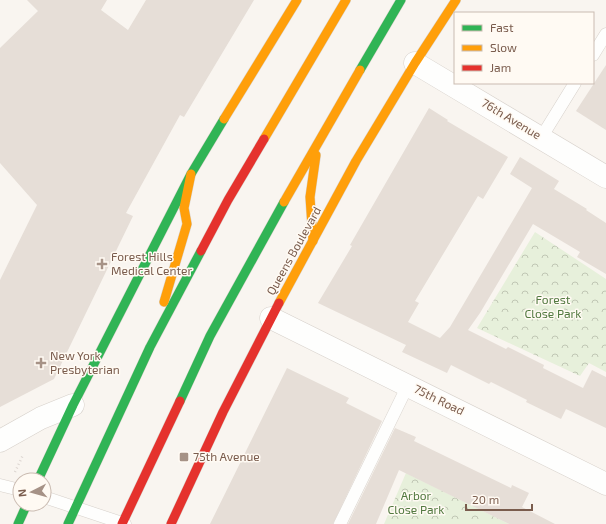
<svg xmlns="http://www.w3.org/2000/svg" width="606" height="524" font-family="'Exo 2',sans-serif">
  <style>
    .park { fill: url(#park-crowns) }
    .building { fill: #e6ded7 }
    .lines { fill: none; stroke-linecap: round; stroke-linejoin: round }
    .lane-casing { stroke: #d7d1cb; stroke-width: 13 }
    .street-casing { stroke: #d7d1cb; stroke-width: 23 }
    .fast-casing { stroke: #d9d2cb; stroke-width: 10 }
    .slow-casing { stroke: #d9d2cb; stroke-width: 10 }
    .jam-casing { stroke: #d9d2cb; stroke-width: 10 }
    .path { stroke: #dcd5d0; stroke-width: 2.5; stroke-dasharray: 1 3; stroke-linecap: butt }
    .lane { stroke: #fefefd; stroke-width: 12 }
    .street { stroke: #fefefd; stroke-width: 22 }
    .fast { stroke: #30b455; stroke-width: 9 }
    .slow { stroke: #ff9f0a; stroke-width: 9 }
    .jam { stroke: #e5322d; stroke-width: 9 }
    .poi-dot { fill: #a69286; stroke: #fffaf3; stroke-width: 1.5 }
    .labels { text-anchor: middle; stroke-width: 3; stroke-linejoin: round; paint-order: stroke }
    .street-label { font-size: 12px; fill: #7a5c4d; stroke: #fffaf3 }
    .poi-label { font-size: 12px; fill: #7a5c4d; stroke: #fffaf3; text-anchor: start }
    .park-label { font-size: 12px; fill: #537a41; stroke: #fffaf3 }
  </style>
  <defs>
    <pattern id="park-crowns" width="20" height="18" patternUnits="userSpaceOnUse"><rect width="20" height="18" fill="#e7f0db"/><path d="M2 6a3 3 0 1 1 6 0M12 15a3 3 0 1 1 6 0" fill="none" stroke="#c0c6b4"/></pattern>
  </defs>
  <rect width="100%" height="100%" fill="#f9f5f0"/>
  <g class="park">
    <path d="M535,232l71,47v93l-17,-9 -9,13 -103,-48z"/>
    <path d="M406,473l103,51h-125z"/>
  </g>
  <g class="building">
    <path d="M27,0h80l-6,10 27,20 18,-30h108l-70,117 -4,-2 -54,98 7,3 -79,163 -54,28v-127l37,-75 -37,-42v-115l38,-37z"/>
    <path d="M606,65v65l-30,-19z"/>
    <path d="M429,108l19,12 -1,1 61,36 -25,42 -5,-3 -63,105 4,2 -11,19 32,16 10,-11 82,-139 -22,-14 10,-17 39,24 -5,8 33,20 -1,1 20,13v51l-29,-17 3,-5 -47,-28 -53,89 -12,17 38,19 2,-2 36,18 -1,3 40,20 9,-18 14,7v51l-40,-19 -5,10 -35,-17 1,-2 -36,-18 -2,2 -38,-19 -4,8 -45,-21 4,-7 -88,-42 34,-57 -2,-1z"/>
    <path d="M287,368l62,30 -3,5 36,18 -49,103h-123z"/>
    <path d="M395,428l21,9 -2,4 97,47 1,-3 17,8 -7,14 33,17h-46l-110,-54 -23,54h-28z"/>
  </g>
  <g class="lines">
    <g class="lane-casing">
      <g id="lane">
        <path d="M593,55l13,-21"/>
        <path d="M541,138l34,-55"/>
        <path d="M0,485l20,5"/>
        <path d="M44,497l81,27"/>
        <path d="M340,524l68,-139"/>
      </g>
    </g>
    <g class="street-casing">
      <g id="street">
        <path d="M415,63l191,114"/>
        <path d="M271,318l335,166"/>
        <path d="M0,441l41,-23 32,-13"/>
      </g>
    </g>
    <g class="fast-casing">
      <g id="fast">
        <path d="M360,70l41,-70"/>
        <path d="M180,401l30,-65 74,-134"/>
        <path d="M38,480l35,-75 118,-231 33,-55"/>
        <path d="M18,524l9,-20"/>
        <path d="M68,524l82,-177 51,-96"/>
      </g>
    </g>
    <g class="slow-casing">
      <g id="slow">
        <path d="M224,119l73,-119"/>
        <path d="M264,139l82,-139"/>
        <path d="M284,202l76,-132"/>
        <path d="M313,241l-3,-44 6,-42"/>
        <path d="M164,302l23,-78 -3,-16 7,-34"/>
        <path d="M279,303l77,-142 59,-98 41,-63"/>
      </g>
    </g>
    <g class="jam-casing">
      <g id="jam">
        <path d="M201,251l27,-51 36,-61"/>
        <path d="M122,524l58,-123"/>
        <path d="M171,524l52,-112 56,-109"/>
      </g>
    </g>
    <path class="path" d="M15,472l8,-17"/>
    <use href="#lane" class="lane"/>
    <use href="#street" class="street"/>
    <use href="#fast" class="fast"/>
    <use href="#slow" class="slow"/>
    <use href="#jam" class="jam"/>
  </g>
  <g class="poi-dot">
    <path d="M100 258h4v4h4v4h-4v4h-4v-4h-4v-4h4z"/>
    <path d="M39 357h4v4h4v4h-4v4h-4v-4h-4v-4h4z"/>
    <rect x="179" y="452" width="10" height="10" rx="2"/>
  </g>
  <g class="labels">
    <g class="street-label">
      <text transform="translate(511 119) rotate(31)" y="4">76th Avenue</text>
      <text transform="translate(294 251) rotate(-61)" y="4">Queens Boulevard</text>
      <text transform="translate(439 400) rotate(26)" y="4">75th Road</text>
    </g>
    <g class="poi-label">
      <text x="111" y="261">Forest Hills<tspan x="111" dy="14">Medical Center</tspan></text>
      <text x="50" y="360">New York<tspan x="50" dy="14">Presbyterian</tspan></text>
      <text x="193" y="461">75th Avenue</text>
    </g>
    <g class="park-label">
      <text x="553" y="304">Forest<tspan x="553" dy="14">Close Park</tspan></text>
      <text x="416" y="500">Arbor<tspan x="416" dy="14">Close Park</tspan></text>
    </g>
  </g>
  <rect x="454" y="12" width="140" height="72" fill="#fffaf3" stroke="#cabbb1"/>
  <rect x="462" y="25" width="20" height="6" fill="#30b455" stroke="#cabbb1"/>
  <text x="490" y="32" font-size="12" fill="#7a5c4d">Fast</text>
  <rect x="462" y="45" width="20" height="6" fill="#ff9f0a" stroke="#cabbb1"/>
  <text x="490" y="52" font-size="12" fill="#7a5c4d">Slow</text>
  <rect x="462" y="65" width="20" height="6" fill="#e5322d" stroke="#cabbb1"/>
  <text x="490" y="72" font-size="12" fill="#7a5c4d">Jam</text>
  <g transform="translate(32 492) rotate(264)"><circle r="19" fill="#fffaf3" stroke="#cabbb1"/>
  <path d="M0-3L7 15L0 10L-7 15Z" fill="#a69286"/>
  <text y="-6" font-size="11" font-weight="bold" text-anchor="middle" fill="#7a5c4d">N</text>
  </g>
  <path d="M466 504v6h66v-6" fill="none" stroke="#7a5c4d" stroke-width="2"/>
  <text x="472" y="504" font-size="12" fill="#7a5c4d" stroke="#fffaf3" stroke-width="3" paint-order="stroke">20 m</text>
</svg>
